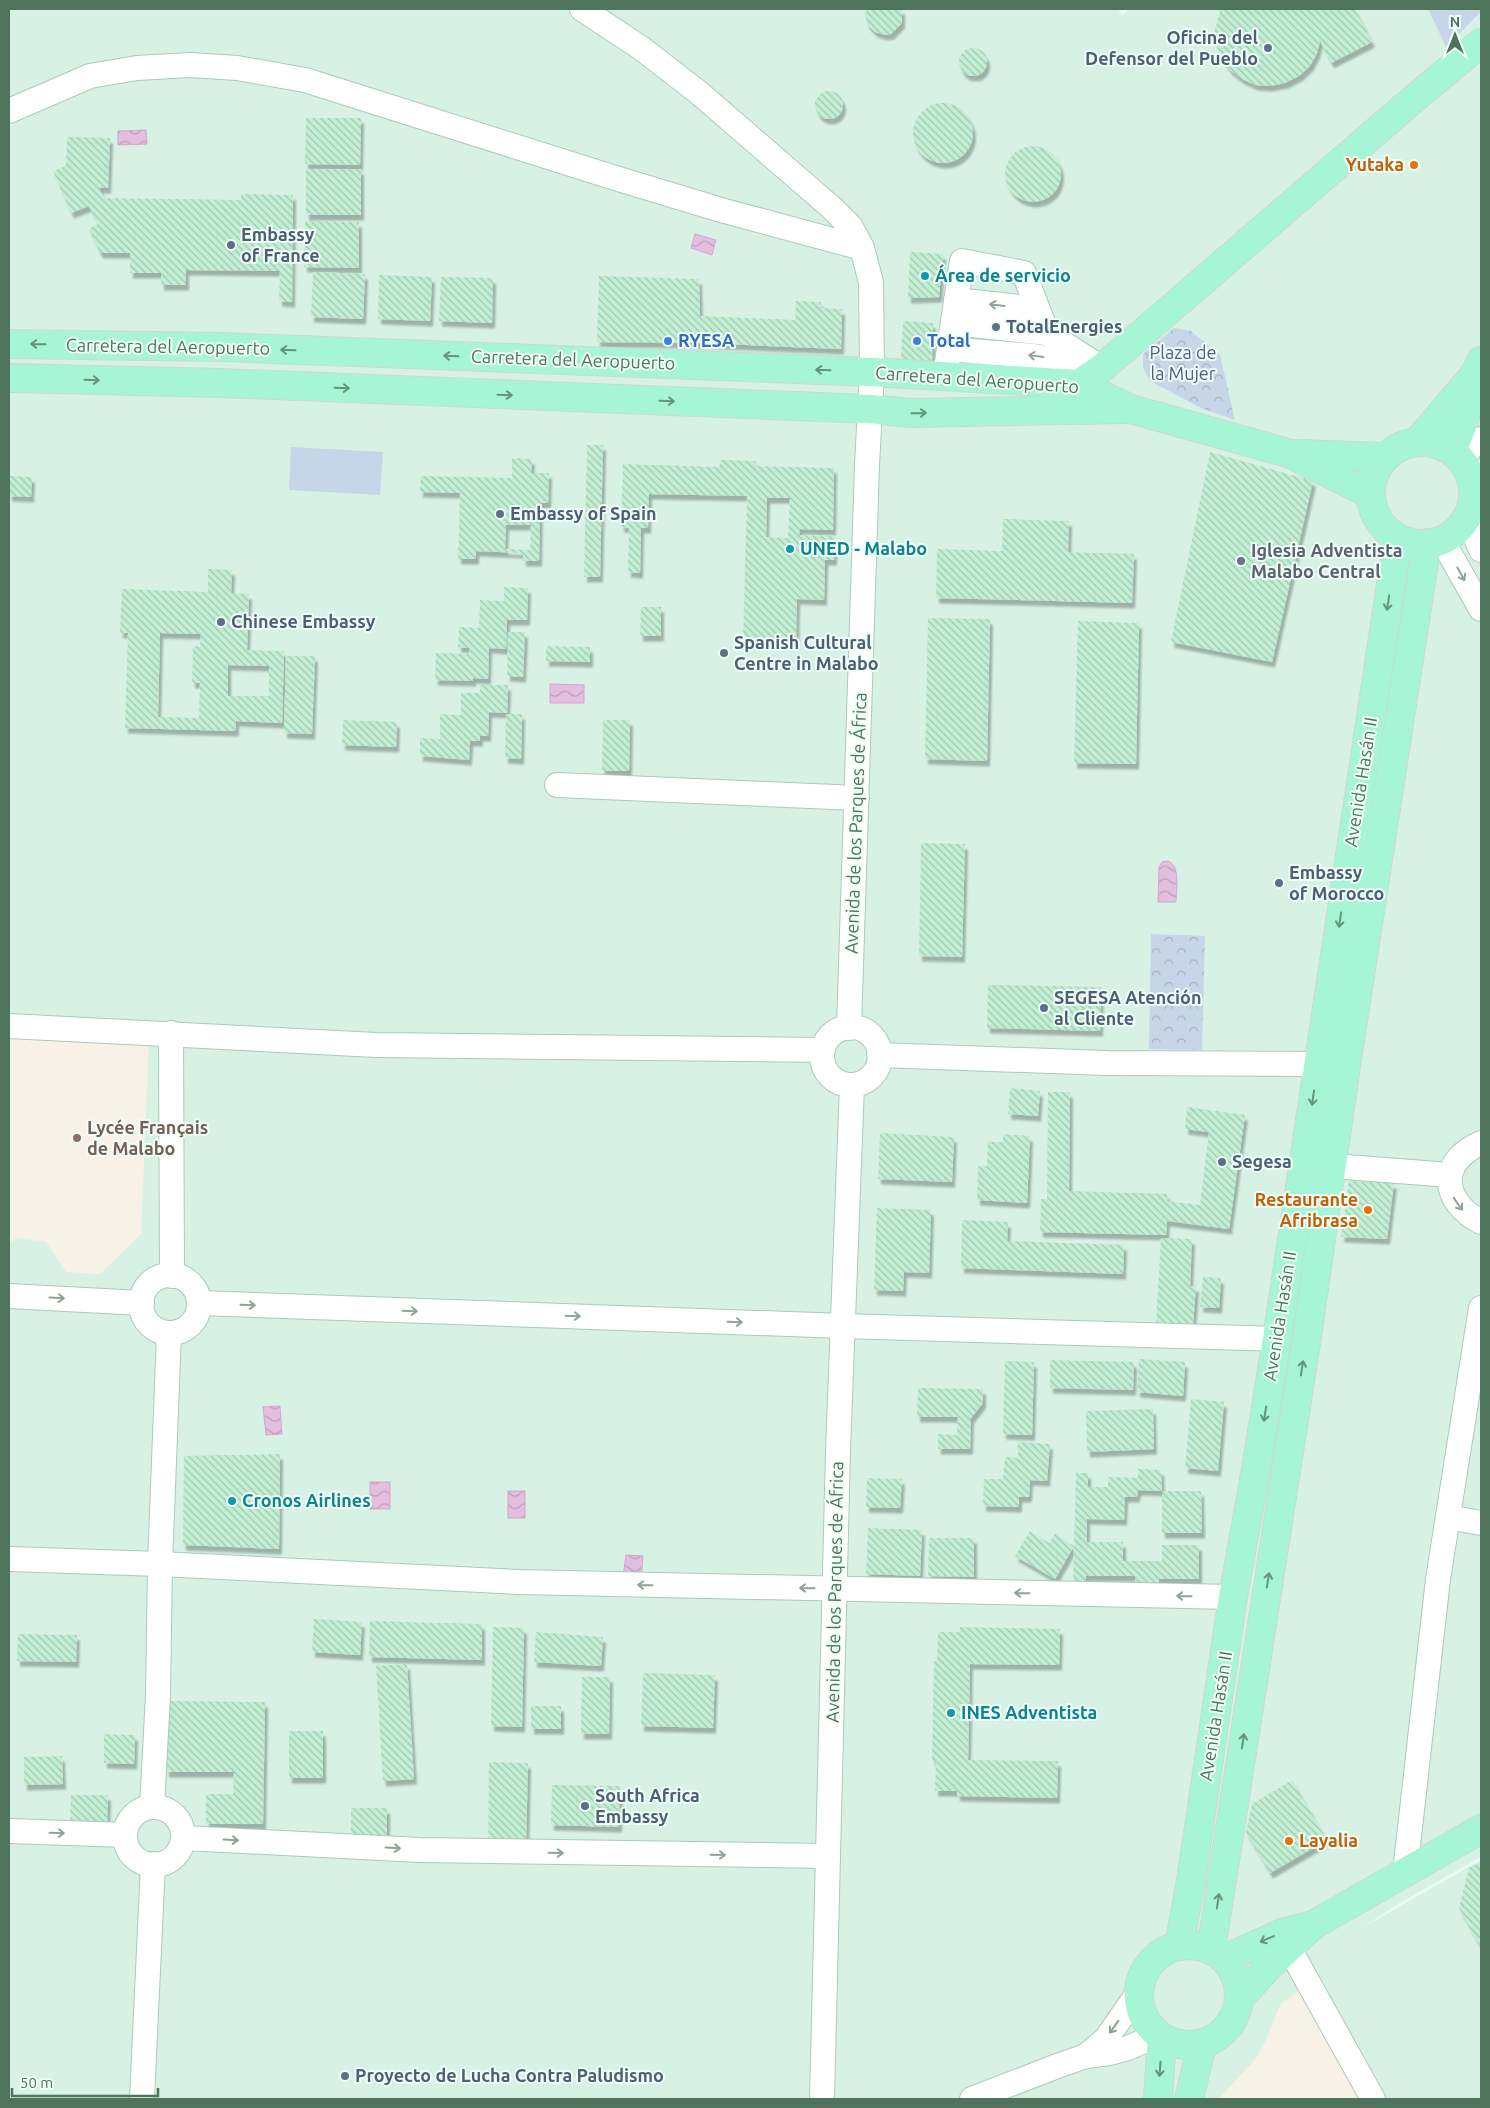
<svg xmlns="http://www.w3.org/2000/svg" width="1490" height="2108" font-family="Ubuntu,sans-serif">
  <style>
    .residential { fill: #d7f2e5 }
    .education { fill: #f8f1e5 }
    .grass { fill: #c7d5e8 }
    .forest { fill: url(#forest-crowns) }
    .water { fill: url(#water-waves); stroke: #d5a5ce }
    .building { fill: url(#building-back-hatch); fill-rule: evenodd; filter: url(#shadow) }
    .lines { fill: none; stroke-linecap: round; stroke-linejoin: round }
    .minor-casing { stroke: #accab9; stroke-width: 26 }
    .major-casing { stroke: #cdd8d1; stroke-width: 30 }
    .minor { stroke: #fff; stroke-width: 24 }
    .major { stroke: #a6f5d6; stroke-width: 28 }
    .oneway { stroke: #8ca594 }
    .oneway2 { stroke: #64947a }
    .service-dot { fill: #5c6f8a; stroke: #effef8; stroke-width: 2 }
    .food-dot { fill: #e8710a; stroke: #effef8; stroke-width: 2 }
    .culture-dot { fill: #0f9aa8; stroke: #effef8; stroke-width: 2 }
    .shop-dot { fill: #3f7fe0; stroke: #effef8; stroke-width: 2 }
    .worship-dot { fill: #6b7280; stroke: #effef8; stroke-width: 2 }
    .education-dot { fill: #8d6e63; stroke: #effef8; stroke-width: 2 }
    .labels { text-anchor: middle; stroke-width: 4; stroke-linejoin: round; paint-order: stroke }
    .service-label { font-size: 18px; font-weight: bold; fill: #4e5e75; stroke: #effef8; text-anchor: start }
    .food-label { font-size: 18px; font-weight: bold; fill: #c56008; stroke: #effef8; text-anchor: end }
    .culture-label { font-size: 18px; font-weight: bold; fill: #0d838f; stroke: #effef8; text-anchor: start }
    .shop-label { font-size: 18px; font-weight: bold; fill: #366cbe; stroke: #effef8; text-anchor: start }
    .street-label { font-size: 18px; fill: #4e745b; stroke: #effef8 }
    .park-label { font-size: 18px; fill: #4c5e85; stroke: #effef8 }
    .worship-label { font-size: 18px; font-weight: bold; fill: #5b616d; stroke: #effef8; text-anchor: start }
    .education-label { font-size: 18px; font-weight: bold; fill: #785e54; stroke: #effef8; text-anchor: start }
  </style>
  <defs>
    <pattern id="forest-crowns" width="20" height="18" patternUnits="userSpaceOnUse" patternTransform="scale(1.25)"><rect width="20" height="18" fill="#c7d5e8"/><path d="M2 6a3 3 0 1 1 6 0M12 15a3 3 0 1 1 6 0" fill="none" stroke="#a4b1bf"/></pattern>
    <pattern id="water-waves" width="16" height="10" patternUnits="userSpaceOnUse" patternTransform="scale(1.25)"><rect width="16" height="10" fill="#e4bedf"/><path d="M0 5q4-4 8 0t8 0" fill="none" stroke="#bb9fb8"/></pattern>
    <pattern id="building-back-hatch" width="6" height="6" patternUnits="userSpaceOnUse" patternTransform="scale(1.25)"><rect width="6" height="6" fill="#c2efd3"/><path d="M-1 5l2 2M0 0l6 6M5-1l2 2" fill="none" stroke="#a0c6ae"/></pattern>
    <filter id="shadow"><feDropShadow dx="3" dy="5.5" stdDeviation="1" flood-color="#0004"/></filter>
  </defs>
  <rect width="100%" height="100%" fill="#e9fbf4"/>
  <path class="residential" d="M9,9h1109l4,7 7,-7h299l18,38 35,-35v1845l-78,44 -43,28 121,-69v239h-1472z"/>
  <g class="education">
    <path d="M9,1035l140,6 -8,193 -41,40 -34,-2 -20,-30 -30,-4 -7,6z"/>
    <path d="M1301,1990l64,109h-147l37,-39 10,-18 16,-39z"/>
  </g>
  <g class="grass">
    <path d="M1428,9h53v3l-35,35z"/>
    <path d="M291,447l92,5 -3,43 -91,-5z"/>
  </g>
  <g class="forest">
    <path d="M1174,328l17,3 29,24 15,65 -34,-12 -51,-27 -7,-13v-14z"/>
    <path d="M1151,934l54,2 -3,114 -53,-1z"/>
  </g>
  <g class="water">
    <path d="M146,130l1,14 -29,1v-14z"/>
    <path d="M695,234l21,6 -4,15 -21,-7z"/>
    <path d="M550,684l34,1v18h-34z"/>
    <path d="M1168,861c13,5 8,29 8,41h-18l1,-35 3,-5z"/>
    <path d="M280,1406l2,28 -16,1 -3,-28z"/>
    <rect x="370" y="1482" width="20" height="27"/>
    <rect x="508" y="1491" width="17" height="27"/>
    <path d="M626,1555l17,1 -2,23 -18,-2z"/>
  </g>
  <g class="building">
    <path d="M867,9h35v14l-11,11 -6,1 -10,-3 -8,-8 -2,-10z"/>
    <path d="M1218,9h137l17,33 -41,21 -11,-22 -3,12 -7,13 -11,10 -14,7 -15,3 -15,-1 -13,-6 -12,-9 -9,-12 -5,-14 -1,-15 5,-17z"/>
    <circle cx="973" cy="62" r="14"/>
    <circle cx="829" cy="105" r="14"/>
    <circle cx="943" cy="133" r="30"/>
    <path d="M306,118h55l-1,47 -55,-1z"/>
    <path d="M67,137l43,1 -2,50h-9l5,10 137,2v-6l52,1 -1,107 -13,-1 1,-30 -94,-1v15h-25v-12h-31v-20h-30l-11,-24 9,-5 -9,-18 -18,7 -18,-42 13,-5z"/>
    <circle cx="1033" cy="174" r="28"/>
    <rect x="306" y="169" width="55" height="46"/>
    <path d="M305,221l54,1v46l-55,-1z"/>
    <path d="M910,252l33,2 -4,43 -31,1z"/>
    <path d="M313,272l52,2 -2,45 -52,-2z"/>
    <path d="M379,275l53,2 -2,44 -52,-2z"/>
    <path d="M599,276l100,3 1,37 95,4 1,-19 25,1 -1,6 22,1 -1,40 -143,-6 -101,-1z"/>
    <path d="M441,277l52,1 -1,45 -53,-2z"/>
    <path d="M903,321l30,2 -1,39 -31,-2z"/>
    <path d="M587,445h16l-3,132h-16z"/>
    <path d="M1210,452l103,29 -41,181 -101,-20z"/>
    <path d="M512,458l20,1 -1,14h18l-1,30h-8l-1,58h-16v-8l-47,-2v8h-18l2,-66 -40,-1 1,-16 91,2zM506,525h25l-1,25 -25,-1z"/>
    <path d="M721,460l35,1 -1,5 79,2 -1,62 -33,-1 -1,6 36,1 -1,24h-9l-1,40 -27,-1 -1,45 -53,-1 4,-147 -98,-2 -1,34h-7l-1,45 -12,-1 1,-44 -8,-1 2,-63 96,3zM767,498h23l-2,40 -22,-1z"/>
    <path d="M9,476l23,1 -1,20 -22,-1z"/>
    <path d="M1003,519l66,2 -1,31 66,2 -2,49 -196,-5 1,-49 65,2z"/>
    <path d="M208,569l24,1 -1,23 18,1 -2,56 37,1 -2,72 -46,-2v10l-111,-3 3,-95h-8l2,-44 86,3zM160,633l41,1 -1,13 -7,-1 -1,37h8l-1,35 -41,-1zM228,665l41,1v30h-41z"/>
    <path d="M504,587l24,1 -1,32h-20l-1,29 -17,-1 -1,31 -15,-1v3l-38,-1 1,-27 33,1v-6l-11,-1 1,-20 20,1 1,-28 24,1z"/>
    <path d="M641,607h20v29h-21z"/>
    <path d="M928,618l62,1 -3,142 -62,-2z"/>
    <path d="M1078,621l61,2 -3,141 -62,-1z"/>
    <path d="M508,632h17l-2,45 -16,-1z"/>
    <path d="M546,646l44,1v15l-44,-1z"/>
    <path d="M286,656h29l-3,78 -28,-1z"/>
    <path d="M480,685h28l-1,28 -18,-1 -1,24h-8v5h-10l-1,19 -49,-4v-18l20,1v-25l21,1v-22h19z"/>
    <path d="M506,714h16l-1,45 -16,-1z"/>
    <path d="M343,720l54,2 -1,25 -54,-2z"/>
    <path d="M603,720h27l-1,51h-27z"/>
    <path d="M921,843l44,1 -3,113 -43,-1z"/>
    <path d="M988,985l113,2 -1,44 -113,-3z"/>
    <path d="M1010,1088l30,3 -2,25 -30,-2z"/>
    <path d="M1048,1092h22l-1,99 98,3v7l33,4 9,-73 -24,-3 2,-22 58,8 -16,114 -62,-8 -1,14 -126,-3 1,-33h6z"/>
    <path d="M880,1133l74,4 -2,45 -74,-3z"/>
    <path d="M1003,1134l27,2 -3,67 -50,-3 1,-34h9l1,-24h15z"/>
    <path d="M1349,1181l45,2 -7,56 -46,-2z"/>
    <path d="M877,1208l54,2 -2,63 -25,-1 -1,19 -29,-1z"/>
    <path d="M962,1220l46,2 -1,19 117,4 -1,29 -162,-6z"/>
    <path d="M1161,1238l31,1 -2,47h6l-3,39 -37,-2z"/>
    <path d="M1203,1277l18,1 -2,30 -19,-1z"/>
    <path d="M1139,1359l46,3 -2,34 -46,-4z"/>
    <path d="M1050,1360l84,2 -1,28 -83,-2z"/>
    <path d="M1005,1361l29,1 -2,73 -29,-1z"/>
    <path d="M918,1388l65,1v14l-12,15 -1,31h-32v-15l19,1 1,-18h-41z"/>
    <path d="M1191,1399l33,3 -6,69 -33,-3z"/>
    <path d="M1153,1409l1,40 -67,3 -1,-41z"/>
    <path d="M1018,1442l32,2 -3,37 -17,-1 -1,17h-10v10l-36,-1 1,-27h19l2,-22 13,1z"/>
    <path d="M280,1454l-1,95 -96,-4 1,-89z"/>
    <path d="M1138,1469l23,1 1,21 -24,-1 -1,7h-12l-1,23 -37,-1v23h36v19h39v-16h37v34h-40v7h-24v-10h-49v12h-13l1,-42 -19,33 -40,-23 15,-25 19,12 6,-9 19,12 2,-73h12v14h20v-10l30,1z"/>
    <path d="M867,1478l35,1 -2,29 -34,-1z"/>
    <path d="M1162,1491h39l1,42h-40z"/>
    <path d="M868,1528l54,2 -2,46 -54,-2z"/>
    <path d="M929,1538h45v39l-46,-1z"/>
    <path d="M314,1619l48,3 -2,33 -48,-3z"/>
    <path d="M370,1621l112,3v36l-113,-3z"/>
    <path d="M493,1627l31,1 -2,99 -31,-1z"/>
    <path d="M960,1627l100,2 -1,36 -89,-1 -2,96 90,1 -1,37 -100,-2v-5h-22l1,-30h-4l2,-100h3l1,-29h22z"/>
    <path d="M536,1632l67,5 -2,29 -67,-4z"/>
    <path d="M18,1634l59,1 -1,27 -59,-1z"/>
    <path d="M407,1664l7,115 -31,2 -7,-115z"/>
    <path d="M643,1673l72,2 -2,53 -72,-2z"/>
    <path d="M582,1677h28l-1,57h-28z"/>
    <path d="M167,1701l98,1 -2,122h-57v-30h27l1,-22h-68z"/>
    <rect x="531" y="1706" width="30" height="23"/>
    <rect x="289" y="1731" width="34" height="47"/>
    <path d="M104,1734l31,1 -1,29 -30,-1z"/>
    <path d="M62,1756l1,28 -39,1v-28z"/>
    <path d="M489,1762l39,1 -2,84 -38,-1z"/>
    <path d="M1292,1780l35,60 -57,33 -24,-41 6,-28z"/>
    <path d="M552,1785l68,1 -1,41 -68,-2z"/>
    <path d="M71,1795h37l-1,31 -37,-1z"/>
    <rect x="351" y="1808" width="36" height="36"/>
    <path d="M1481,1862v86l-22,-40 10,-40z"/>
  </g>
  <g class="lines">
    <g class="minor-casing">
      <g id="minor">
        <path d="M582,9l59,39 57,44 134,116 19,19 11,21 9,34 1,90 -5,93 -18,563"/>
        <path d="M9,111l81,-35 47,-8 53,-3 47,3 68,12 307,97 109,33 141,38"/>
        <path d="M956,300l81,9"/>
        <path d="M953,323l94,10"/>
        <path d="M949,349l85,7 56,10"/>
        <path d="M945,376l17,-115 62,12 23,60 55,35"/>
        <path d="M1459,458l22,-19"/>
        <path d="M1472,481l9,-9"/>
        <path d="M1467,517l14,33"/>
        <path d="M1442,540l39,69"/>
        <path d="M557,785l300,13"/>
        <path d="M9,1026l367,19 446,5"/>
        <circle cx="851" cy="1056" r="29"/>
        <path d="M171,1033l1,243"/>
        <path d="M879,1055l227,8 212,1"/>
        <path d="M1481,1143c-44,19 -39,59 0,79"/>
        <path d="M1333,1166l117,9"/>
        <circle cx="170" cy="1304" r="29"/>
        <path d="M9,1296l133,7"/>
        <path d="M199,1303l644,23 434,13"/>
        <path d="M1448,1517l33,6"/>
        <path d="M9,1559l151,5 359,18 714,15"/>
        <path d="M152,1807l6,-112 2,-131 9,-231"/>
        <circle cx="154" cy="1836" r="29"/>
        <path d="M9,1831l116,4"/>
        <path d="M183,1838l237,12 408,6"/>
        <path d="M1405,1872l33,-293 43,-271"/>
        <path d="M1289,1948l84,151"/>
        <path d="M1086,2056l20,-17 32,-46"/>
        <path d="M142,2099l11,-235"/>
        <path d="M822,2099l16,-649 14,-365"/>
        <path d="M972,2099l88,-34 26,-9 24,-3 18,-5 29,-13"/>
      </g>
    </g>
    <g class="major-casing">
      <g id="major">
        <path d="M9,344l213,3 650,25 207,12 52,25 160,45 79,40"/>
        <path d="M9,378l212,5 649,26 42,4 213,-4"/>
        <path d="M1071,397l8,-13 23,-16 314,-271 65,-54"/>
        <path d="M1417,442l58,-68 6,-13"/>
        <circle cx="1422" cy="493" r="51"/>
        <path d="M1452,451l12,-30 10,-43"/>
        <path d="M1298,454l87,3"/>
        <circle cx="1189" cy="1995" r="50"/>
        <path d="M1179,1946l12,-65 42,-284 22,-122 22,-136 121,-801"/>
        <path d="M1211,1950l95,-607 40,-277 81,-523"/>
        <path d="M1224,1959l61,-27 24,-6"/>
        <path d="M1240,1998l28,-31 45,-42 168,-96"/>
        <path d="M1158,2099l4,-61"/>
        <path d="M1189,2099l13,-55"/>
      </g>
    </g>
    <use href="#minor" class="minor"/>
    <use href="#major" class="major"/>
  </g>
  <defs><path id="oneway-shaft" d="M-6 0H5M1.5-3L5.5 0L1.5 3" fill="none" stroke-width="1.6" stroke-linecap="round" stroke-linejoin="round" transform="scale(1.25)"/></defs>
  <g class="oneway">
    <use href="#oneway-shaft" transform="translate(997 305) rotate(-173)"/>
    <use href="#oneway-shaft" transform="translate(1036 356) rotate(-172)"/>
    <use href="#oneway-shaft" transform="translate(1461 574) rotate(61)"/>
    <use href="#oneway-shaft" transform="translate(1458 1204) rotate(55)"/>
    <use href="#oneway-shaft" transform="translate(57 1298) rotate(3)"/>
    <use href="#oneway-shaft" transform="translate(248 1305) rotate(2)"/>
    <use href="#oneway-shaft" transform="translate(410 1311) rotate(2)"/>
    <use href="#oneway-shaft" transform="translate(573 1316) rotate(2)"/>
    <use href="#oneway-shaft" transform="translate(735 1322) rotate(2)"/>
    <use href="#oneway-shaft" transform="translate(645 1585) rotate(-179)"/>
    <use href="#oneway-shaft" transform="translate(807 1588) rotate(-179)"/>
    <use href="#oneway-shaft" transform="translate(1022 1593) rotate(-179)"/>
    <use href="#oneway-shaft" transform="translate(1184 1596) rotate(-179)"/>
    <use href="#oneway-shaft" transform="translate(57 1833) rotate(2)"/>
    <use href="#oneway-shaft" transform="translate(231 1840) rotate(3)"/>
    <use href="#oneway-shaft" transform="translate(393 1848) rotate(3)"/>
    <use href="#oneway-shaft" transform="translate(556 1853) rotate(1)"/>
    <use href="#oneway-shaft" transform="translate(718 1855) rotate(1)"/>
    <use href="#oneway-shaft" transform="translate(1114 2027) rotate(125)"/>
  </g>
  <g class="oneway2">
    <use href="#oneway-shaft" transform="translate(38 344) rotate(-179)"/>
    <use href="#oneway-shaft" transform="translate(288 350) rotate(-178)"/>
    <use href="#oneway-shaft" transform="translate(451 356) rotate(-178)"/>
    <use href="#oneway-shaft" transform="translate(823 370) rotate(-178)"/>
    <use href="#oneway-shaft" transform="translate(92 380) rotate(2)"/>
    <use href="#oneway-shaft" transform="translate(342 388) rotate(2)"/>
    <use href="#oneway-shaft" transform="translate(505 395) rotate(2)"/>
    <use href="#oneway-shaft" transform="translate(667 401) rotate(2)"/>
    <use href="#oneway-shaft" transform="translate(919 413) rotate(-1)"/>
    <use href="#oneway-shaft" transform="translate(1388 603) rotate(99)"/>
    <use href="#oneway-shaft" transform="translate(1340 920) rotate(99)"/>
    <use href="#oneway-shaft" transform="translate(1313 1098) rotate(98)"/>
    <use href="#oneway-shaft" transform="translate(1302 1368) rotate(-81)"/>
    <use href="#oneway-shaft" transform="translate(1265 1414) rotate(99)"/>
    <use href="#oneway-shaft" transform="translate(1268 1580) rotate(-81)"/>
    <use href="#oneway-shaft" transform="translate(1243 1741) rotate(-81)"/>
    <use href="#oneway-shaft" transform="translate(1218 1901) rotate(-81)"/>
    <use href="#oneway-shaft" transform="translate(1267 1939) rotate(157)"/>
    <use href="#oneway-shaft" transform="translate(1160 2069) rotate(94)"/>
  </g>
  <g class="service-dot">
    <circle cx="1268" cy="48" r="5"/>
    <circle cx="231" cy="245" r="5"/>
    <circle cx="996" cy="327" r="5"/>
    <circle cx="500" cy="514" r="5"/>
    <circle cx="221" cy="622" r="5"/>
    <circle cx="724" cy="653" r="5"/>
    <circle cx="1279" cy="883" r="5"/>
    <circle cx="1044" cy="1008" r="5"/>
    <circle cx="1222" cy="1162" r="5"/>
    <circle cx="585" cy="1806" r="5"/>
    <circle cx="345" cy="2076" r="5"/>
  </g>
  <g class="food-dot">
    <circle cx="1414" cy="165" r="5"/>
    <circle cx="1368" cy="1210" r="5"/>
    <circle cx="1289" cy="1841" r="5"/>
  </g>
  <g class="culture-dot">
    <circle cx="925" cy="276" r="5"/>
    <circle cx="790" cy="549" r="5"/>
    <circle cx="232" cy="1501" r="5"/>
    <circle cx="951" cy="1713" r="5"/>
  </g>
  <g class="shop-dot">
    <circle cx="668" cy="341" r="5"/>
    <circle cx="917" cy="341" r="5"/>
  </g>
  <circle class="worship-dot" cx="1241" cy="561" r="5"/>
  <circle class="education-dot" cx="77" cy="1138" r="5"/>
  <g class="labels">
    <g class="service-label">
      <text x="1258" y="44" text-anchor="end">Oficina del<tspan x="1258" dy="21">Defensor del Pueblo</tspan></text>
      <text x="241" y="241">Embassy<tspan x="241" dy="21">of France</tspan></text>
      <text x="1006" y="333">TotalEnergies</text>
      <text x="510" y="520">Embassy of Spain</text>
      <text x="231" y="628">Chinese Embassy</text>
      <text x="734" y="649">Spanish Cultural<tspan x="734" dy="21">Centre in Malabo</tspan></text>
      <text x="1289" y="879">Embassy<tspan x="1289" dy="21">of Morocco</tspan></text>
      <text x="1054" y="1004">SEGESA Atención<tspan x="1054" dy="21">al Cliente</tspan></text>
      <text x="1232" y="1168">Segesa</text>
      <text x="595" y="1802">South Africa<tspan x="595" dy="21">Embassy</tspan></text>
      <text x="355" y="2082">Proyecto de Lucha Contra Paludismo</text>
    </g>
    <g class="food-label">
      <text x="1404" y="171">Yutaka</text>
      <text x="1358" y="1206">Restaurante<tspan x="1358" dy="21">Afribrasa</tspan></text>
      <text x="1299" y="1847" text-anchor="start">Layalia</text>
    </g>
    <g class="culture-label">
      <text x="935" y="282">Área de servicio</text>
      <text x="800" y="555">UNED - Malabo</text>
      <text x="242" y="1507">Cronos Airlines</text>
      <text x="961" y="1719">INES Adventista</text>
    </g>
    <g class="shop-label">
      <text x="678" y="347">RYESA</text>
      <text x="927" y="347">Total</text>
    </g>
    <g class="street-label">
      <text transform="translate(168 347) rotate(1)" y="6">Carretera del Aeropuerto</text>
      <text transform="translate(573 360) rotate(2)" y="6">Carretera del Aeropuerto</text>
      <text transform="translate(977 380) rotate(4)" y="6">Carretera del Aeropuerto</text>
      <text transform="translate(1361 782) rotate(-81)" y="6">Avenida Hasán II</text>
      <text transform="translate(856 823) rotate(-88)" y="6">Avenida de los Parques de África</text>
      <text transform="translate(1280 1316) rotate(-81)" y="6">Avenida Hasán II</text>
      <text transform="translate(835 1592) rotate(-89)" y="6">Avenida de los Parques de África</text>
      <text transform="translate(1216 1716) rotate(-81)" y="6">Avenida Hasán II</text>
    </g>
    <g class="park-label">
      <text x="1183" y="359">Plaza de<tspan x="1183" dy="21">la Mujer</tspan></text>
    </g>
    <g class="worship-label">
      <text x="1251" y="557">Iglesia Adventista<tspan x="1251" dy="21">Malabo Central</tspan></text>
    </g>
    <g class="education-label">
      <text x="87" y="1134">Lycée Français<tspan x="87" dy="21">de Malabo</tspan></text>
    </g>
  </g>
  <rect width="1490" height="2108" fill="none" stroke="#4e745b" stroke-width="20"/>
  <g transform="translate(1455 35)" stroke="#effef8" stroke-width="4" paint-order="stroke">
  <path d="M0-4L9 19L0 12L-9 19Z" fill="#4e745b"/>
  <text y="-8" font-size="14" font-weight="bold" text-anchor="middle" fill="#4e745b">N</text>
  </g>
  <path d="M12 2088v8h146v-8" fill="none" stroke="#4e745b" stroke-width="2.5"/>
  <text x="20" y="2088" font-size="15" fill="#4e745b" stroke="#effef8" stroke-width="4" paint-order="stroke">50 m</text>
</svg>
